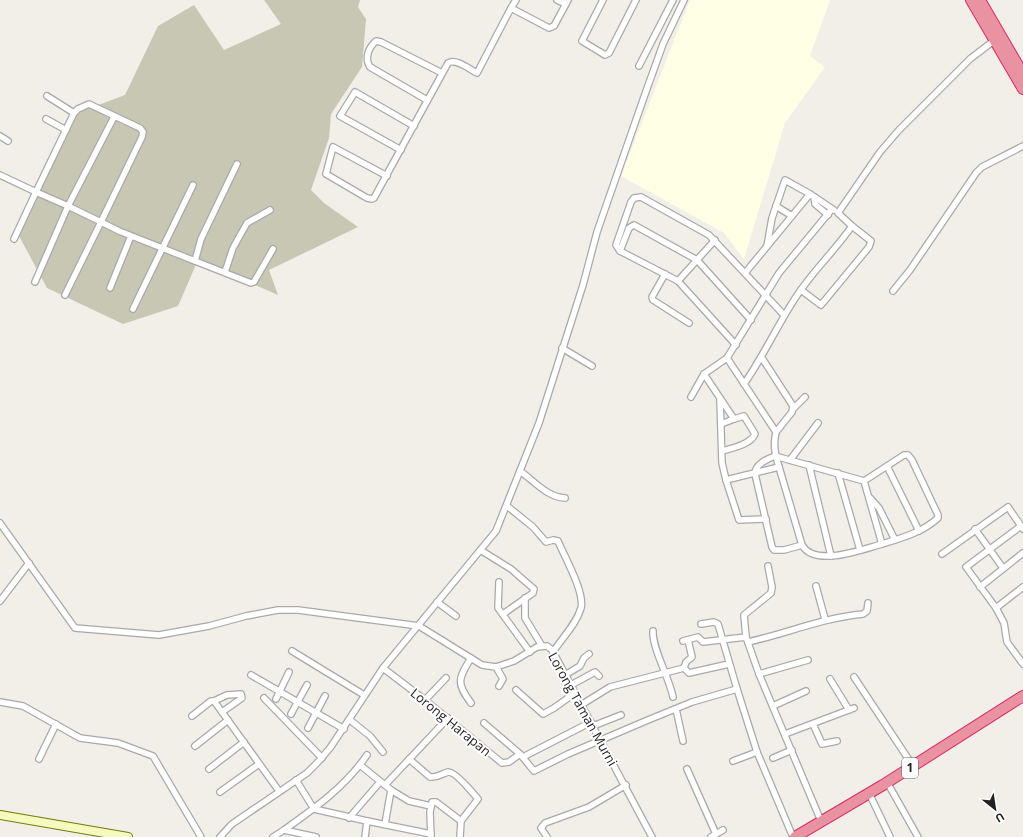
<svg xmlns="http://www.w3.org/2000/svg" width="1023" height="837" font-family="'Open Sans',sans-serif">
  <style>
    .education { fill: #ffffe5 }
    .construction { fill: #c7c7b4 }
    .lines { fill: none; stroke-linecap: round; stroke-linejoin: round }
    .street-casing { stroke: #a9a9a9; stroke-width: 8 }
    .secondary-casing { stroke: #707d05; stroke-width: 10 }
    .highway-casing { stroke: #dc2a67; stroke-width: 12 }
    .street { stroke: #fff; stroke-width: 5.5 }
    .secondary { stroke: #f7fabf; stroke-width: 8 }
    .highway { stroke: #e892a2; stroke-width: 10 }
    .labels { text-anchor: middle; stroke-width: 4; stroke-linejoin: round; paint-order: stroke }
    .shield { fill: #fff; stroke: #646464; stroke-width: 1 }
    .shield-label { font-size: 12px; font-weight: bold; fill: #222 }
    .street-label { font-size: 13px; fill: #222; stroke: #fff }
  </style>
  <rect width="100%" height="100%" fill="#f2efe9"/>
  <path class="education" d="M690,0h140l-20,56 15,11 -40,56 -41,136 -20,-26 -103,-57z"/>
  <path class="construction" d="M264,0h96l-2,7 8,12 -4,48 -31,47 -2,24 -18,52 13,13 34,24 -89,43 9,25 -80,-35 -20,46 -55,18 -76,-36 -28,-52 58,-123 48,-18 33,-69 36,-21 30,45 57,-26z"/>
  <g class="lines">
    <g class="street-casing">
      <g id="street">
        <path d="M516,0l-5,8 38,20 5,-2 14,-26"/>
        <path d="M557,0l9,4"/>
        <path d="M603,0l-21,41 23,14 4,-2 27,-53"/>
        <path d="M639,66l34,-66"/>
        <path d="M47,96l27,17"/>
        <path d="M427,100l-57,-33c-6,-9 -1,-20 6,-26l5,1 61,31"/>
        <path d="M46,119l20,11"/>
        <path d="M0,136l8,5"/>
        <path d="M401,150l-61,-34 15,-24 59,34"/>
        <path d="M0,175l36,17 38,-79 4,-4 11,-5 51,24 3,4 -1,5 -41,85 -33,-16 -33,76"/>
        <path d="M387,176l-54,-29 -7,27 41,24 5,1 2,-1 74,-135c8,-5 21,6 29,10l34,-65"/>
        <path d="M814,197l1,7 13,11"/>
        <path d="M776,206l16,10"/>
        <path d="M14,239l22,-47 32,14 46,-89"/>
        <path d="M767,246l5,-28 13,-38 25,14"/>
        <path d="M620,251l-4,-6 15,-43 3,-4 7,-1 68,38 75,80"/>
        <path d="M195,261l56,22 3,-1 19,-33"/>
        <path d="M225,272l8,-24 14,-25 23,-13"/>
        <path d="M745,273l65,-79 24,16"/>
        <path d="M665,274l-13,23 1,3 36,23"/>
        <path d="M678,281l37,-41"/>
        <path d="M110,288l21,-52"/>
        <path d="M801,290l20,15 48,-58 2,-6 -19,-15"/>
        <path d="M893,291l17,-21 66,-97 6,-6 41,-21"/>
        <path d="M65,295l36,-73 18,9 76,30 6,-22 36,-75"/>
        <path d="M133,309l60,-124"/>
        <path d="M736,345l-58,-64 -58,-30 9,-23 5,-3 63,35 54,60"/>
        <path d="M562,348l30,18"/>
        <path d="M762,358l31,48 -1,6 -16,20"/>
        <path d="M744,384c21,-30 35,-63 56,-93 16,-23 36,-42 52,-65l-14,-13 42,-61 19,-22 71,-71 26,-20"/>
        <path d="M691,397l13,-23"/>
        <path d="M720,399l2,64 4,17 53,-13"/>
        <path d="M793,409l12,-12"/>
        <path d="M721,424l13,-5"/>
        <path d="M722,451c10,-3 28,-6 33,-17l-11,-18 -10,3 -30,-45 23,-16"/>
        <path d="M790,460l28,-37"/>
        <path d="M809,465l22,91"/>
        <path d="M887,466l32,65"/>
        <path d="M520,471c14,10 27,26 45,27"/>
        <path d="M838,473l22,77"/>
        <path d="M726,480l13,40 27,-1"/>
        <path d="M864,481l40,-26h4l4,5 26,55v3c-15,14 -36,20 -56,26"/>
        <path d="M870,498l9,10 16,32"/>
        <path d="M507,506l26,21 13,15 7,-2 5,1c6,15 27,51 23,67 -5,17 -19,30 -28,44"/>
        <path d="M0,523l75,105 84,7 50,-9 37,-10 32,-6h20l121,16 63,39 14,2 18,-6 23,-14 10,-1 5,4 100,187"/>
        <path d="M1021,526l-55,41 30,41 8,15 3,19 16,22"/>
        <path d="M975,529l28,39"/>
        <path d="M802,545l-18,5h-10l-2,-3 -17,-73c0,-10 12,-15 20,-18l89,25 18,63c-19,5 -67,24 -80,1l-23,-78c-4,-13 -6,-22 -3,-35l-49,-74 52,-85 53,-64"/>
        <path d="M482,551l29,18 23,20 -1,4 -30,21"/>
        <path d="M942,554l66,-47 15,22"/>
        <path d="M499,582l-1,26 32,44"/>
        <path d="M816,586l9,33"/>
        <path d="M980,587l43,-34"/>
        <path d="M525,598v20l17,28"/>
        <path d="M0,601l29,-38"/>
        <path d="M437,602l19,14"/>
        <path d="M996,608l27,-21"/>
        <path d="M701,624l13,-2 4,2 19,65 20,63 36,85"/>
        <path d="M653,631c-1,17 16,46 20,66"/>
        <path d="M746,637l-2,-22 27,-22 1,-6 -4,-21"/>
        <path d="M683,641l15,-4 5,5 43,-5 13,37"/>
        <path d="M748,642c40,-9 74,-24 115,-28l4,-3 1,-8"/>
        <path d="M292,651l72,44"/>
        <path d="M471,658c-13,21 -15,25 0,45"/>
        <path d="M808,660l-49,14 62,147"/>
        <path d="M496,667l7,12 -4,7"/>
        <path d="M383,668l42,32 77,63 7,-1 11,-8"/>
        <path d="M684,668l5,5 40,-9"/>
        <path d="M684,668l2,-6 6,-5 -4,-17"/>
        <path d="M251,675l93,54"/>
        <path d="M565,675l15,-9 4,-8 5,-4"/>
        <path d="M854,677l59,89"/>
        <path d="M830,679l19,31"/>
        <path d="M571,685l24,-13 4,4"/>
        <path d="M516,690l27,24 11,-6 21,-15"/>
        <path d="M264,698l58,60"/>
        <path d="M276,699l13,-27"/>
        <path d="M425,700l21,-22"/>
        <path d="M214,701l13,-6 14,-1 1,4 -20,14"/>
        <path d="M0,702l23,4 57,32 38,5 35,13 48,81"/>
        <path d="M581,705l29,-18 74,-19"/>
        <path d="M773,706l33,-15"/>
        <path d="M676,709l7,32"/>
        <path d="M291,714l16,-29"/>
        <path d="M192,716l19,-15h3l65,90"/>
        <path d="M350,720l20,16 13,16"/>
        <path d="M484,723l36,31 14,17 34,-17 80,-34 44,-18 45,-13"/>
        <path d="M813,724l9,20 15,-3"/>
        <path d="M593,726l28,-11"/>
        <path d="M308,728l17,-32"/>
        <path d="M785,734l69,-26"/>
        <path d="M195,746l33,-26"/>
        <path d="M523,757l68,-35"/>
        <path d="M773,758l19,-8"/>
        <path d="M39,759l17,-35"/>
        <path d="M409,759l21,18c7,1 11,-3 18,-5 7,-1 25,21 30,27l-17,22 -1,16"/>
        <path d="M733,761l24,-9"/>
        <path d="M360,765l31,25 -6,34"/>
        <path d="M209,769l35,-27"/>
        <path d="M687,769l29,65"/>
        <path d="M296,780l18,29 53,12"/>
        <path d="M887,782l31,55"/>
        <path d="M385,785l63,-67"/>
        <path d="M391,790l18,11 22,5"/>
        <path d="M220,792l39,-28"/>
        <path d="M869,793l21,44"/>
        <path d="M349,818l31,-36"/>
        <path d="M284,830c31,-22 61,-43 83,-75"/>
        <path d="M220,837l12,-13 75,-51 11,-11 12,-14 53,-80 113,-137 43,-108 44,-138 14,-53 47,-135 19,-53 21,-44"/>
        <path d="M273,837l11,-7 32,7"/>
        <path d="M365,837l2,-16 64,13"/>
        <path d="M431,837l-1,-25 2,-10h4l25,19"/>
        <path d="M547,837l-6,-9 4,-5 44,-16 37,-22"/>
        <path d="M711,837l12,-7"/>
      </g>
    </g>
    <g class="secondary-casing">
      <path id="secondary" d="M0,815l128,22"/>
    </g>
    <g class="highway-casing">
      <g id="highway">
        <path d="M971,0l52,89"/>
        <path d="M980,0l43,74"/>
        <path d="M795,837l88,-52 140,-89"/>
      </g>
    </g>
    <use href="#street" class="street"/>
    <use href="#secondary" class="secondary"/>
    <use href="#highway" class="highway"/>
  </g>
  <g class="labels">
    <rect class="shield" x="902" y="758" width="16" height="20" rx="3"/>
    <g class="shield-label">
      <text x="910" y="772">1</text>
    </g>
    <g class="street-label">
      <text transform="translate(583 709) rotate(61)" y="5">Lorong Taman Murni</text>
      <text transform="translate(451 722) rotate(39)" y="5">Lorong Harapan</text>
    </g>
  </g>
  <g transform="translate(995 809) rotate(150)" stroke="#ffffff" stroke-width="3" paint-order="stroke">
  <path d="M0-3L7 15L0 10L-7 15Z" fill="#222222"/>
  <text y="-6" font-size="11" font-weight="bold" text-anchor="middle" fill="#222222">U</text>
  </g>
</svg>
